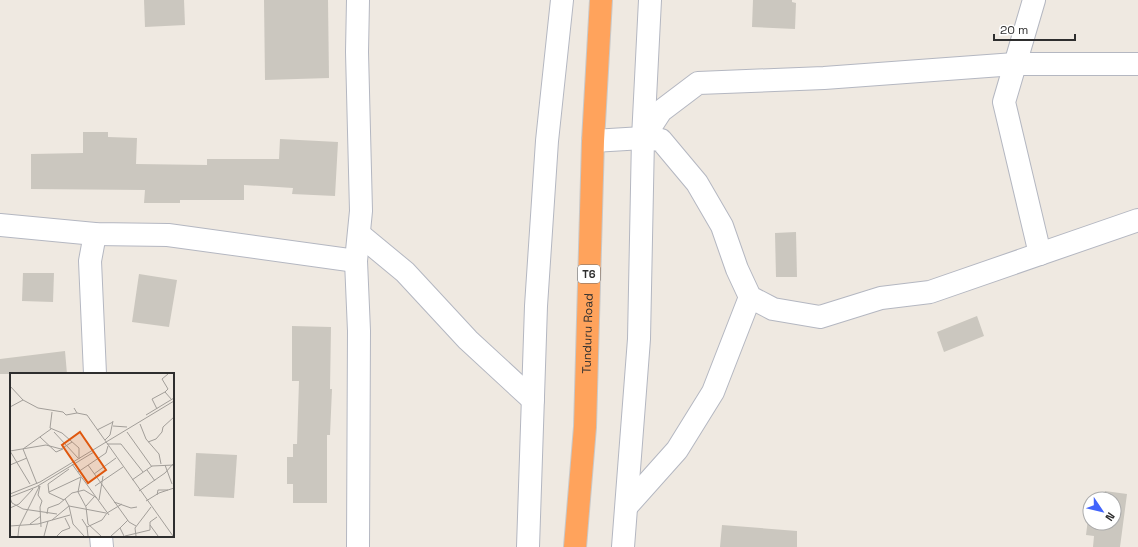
<svg xmlns="http://www.w3.org/2000/svg" width="1138" height="547" font-family="'Space Grotesk',sans-serif">
  <style>
    .building { fill: #cbc7bf }
    .lines { fill: none; stroke-linecap: round; stroke-linejoin: round }
    .minor-casing { stroke: #b4b7c1; stroke-width: 24 }
    .highway-casing { stroke: #c9c9c9; stroke-width: 24 }
    .minor { stroke: #fff; stroke-width: 22 }
    .highway { stroke: #ffa35c; stroke-width: 22 }
    .labels { text-anchor: middle; stroke-width: 3.5; stroke-linejoin: round; paint-order: stroke }
    .shield { fill: #fff; stroke: #6d6d6d; stroke-width: 1 }
    .shield-label { font-size: 11px; font-weight: bold; fill: #2e2e2e }
    .street-label { font-size: 12px; fill: #2e2e2e; stroke: #fff }
    .inset-road { fill: none; stroke: #a29e99; stroke-width: 1 }
    .view { fill: #df570e; fill-opacity: 0.15; stroke: #df570e; stroke-width: 2 }
    .inset-edge { fill: none; stroke: #2e2e2e; stroke-width: 2 }
  </style>
  <rect width="100%" height="100%" fill="#efe9e1"/>
  <g class="building">
    <path d="M144,0h40l1,25 -40,2z"/>
    <path d="M264,0h64l1,78 -64,2z"/>
    <path d="M753,0h39v2l4,1 -1,26 -43,-2z"/>
    <path d="M83,132h25v5l29,1 -1,26 71,1v-6h72l1,-20 58,3 -3,54 -43,-2 1,-6 -49,-3v15h-64v3h-36l1,-13 -114,-1v-35l52,-1z"/>
    <path d="M796,232l1,45h-21l-1,-44z"/>
    <path d="M23,273h31l-1,29 -31,-1z"/>
    <path d="M139,274l38,6 -8,47 -37,-5z"/>
    <path d="M977,316l7,20 -40,16 -7,-20z"/>
    <path d="M292,326l39,1 -1,62h2l-2,46h-3v68h-34v-19h-6v-27h6v-13h4l2,-63h-7z"/>
    <path d="M65,351l2,23h-67v-15z"/>
    <path d="M196,453l41,2 -3,43 -40,-2z"/>
    <path d="M1105,491l22,3 -7,53h-27l1,-11 -8,-1 3,-24h1v12h24v-24h-10z"/>
    <path d="M722,525l75,6v16h-77z"/>
  </g>
  <g class="lines">
    <g class="minor-casing">
      <g id="minor">
        <path d="M1034,0l-30,102 36,152"/>
        <path d="M644,137l17,-26 37,-28 126,-5 191,-14h123"/>
        <path d="M593,141l50,-3 18,2 36,43 25,43 15,43 13,28 23,12 47,8 61,-19 49,-6 208,-72"/>
        <path d="M0,225l95,9 73,1 188,26"/>
        <path d="M95,234l-5,27 5,113"/>
        <path d="M359,234l46,38 63,68 65,60"/>
        <path d="M627,506l50,-56 36,-58 37,-95"/>
        <path d="M101,536l1,11"/>
        <path d="M358,547l1,-216 -3,-70 5,-50 -4,-159 1,-52"/>
        <path d="M528,547l8,-241 11,-165 15,-141"/>
        <path d="M623,547l16,-208 4,-201 7,-138"/>
      </g>
    </g>
    <g class="highway-casing">
      <g id="highway">
        <path id="s1" d="M575,547l10,-120 8,-286 8,-141"/>
      </g>
    </g>
    <use href="#minor" class="minor"/>
    <use href="#highway" class="highway"/>
  </g>
  <g class="labels">
    <rect class="shield" x="578" y="265" width="22" height="18" rx="3"/>
    <g class="shield-label">
      <text x="589" y="278">T6</text>
    </g>
    <g class="street-label">
      <text dy="4" stroke="none"><textPath href="#s1" startOffset="214">Tunduru Road</textPath></text>
    </g>
  </g>
  <g transform="translate(10 373)">
    <rect width="164" height="164" fill="#efe9e1"/>
    <path class="inset-road" d="M158,1l-6,5 6,10 -3,3 7,8M0,13l13,14 15,8 25,4 3,3 11,-2M0,34l13,-7M64,35l3,5 10,2 86,121M147,36l-5,-10 13,-7M42,39l-2,16 12,5 17,15v11M136,42l28,-17M130,51l6,15 13,15 2,10M103,53l14,1M87,57l16,-8M44,59l24,26M117,59l25,35M30,64l16,15 7,-3M95,67l5,-5 3,-14M138,69l8,-3 6,-7 1,-5 11,-10M97,71h14l22,28M0,78l36,-6 15,4 11,-7M0,78l20,33M62,91l37,51M0,92l17,-7M78,92l41,57 7,4M155,92l7,19M137,97l8,11M68,99l28,-19 2,-7M84,101l22,-16M71,104l-3,15 8,15 2,17 13,12M122,107l20,-14 22,-1M27,111l-14,-35 28,-20M85,113l28,-19M28,114l2,-1 -2,9 4,6 -2,6 1,20M129,118l26,-18 8,-9M39,119l32,-15M0,121l30,-12 134,-81M147,122l1,-5h10M0,124l26,-10 58,-35M0,125l2,5 11,6 34,5M55,126l4,7 37,7M54,127l-15,-7 -1,-9 21,-15M89,127l4,-24M136,128l13,-8 15,-5M104,129l17,6 6,-1M76,133l8,-9M0,135l9,-4 14,-15M37,141l1,-6 11,-4 13,-11 12,-3 13,8M72,146l5,8 1,9M42,147l17,-14 4,18 11,12M20,151l11,-8M140,152l8,11M0,153l28,-2 32,-9M77,154l15,-7 5,-7 15,-9M8,163l1,-9 20,-40M34,163l4,-15M47,163l5,-5 8,-3 -5,-10M101,163l9,-8M114,163l-4,-8 8,-8M115,163l25,-6v-8l7,-5M126,163l-1,-8 16,-21"/>
    <path class="view" d="M70,59l26,38 -18,13 -26,-38z"/>
    <rect width="164" height="164" class="inset-edge"/>
  </g>
  <g transform="translate(1102 511) rotate(125)"><circle r="19" fill="#ffffff" stroke="#ababab"/>
  <path d="M0-3L7 15L0 10L-7 15Z" fill="#4264fb"/>
  <text y="-6" font-size="11" font-weight="bold" text-anchor="middle" fill="#2e2e2e">N</text>
  </g>
  <path d="M994 34v6h81v-6" fill="none" stroke="#2e2e2e" stroke-width="2"/>
  <text x="1000" y="34" font-size="12" fill="#2e2e2e" stroke="#ffffff" stroke-width="3" paint-order="stroke">20 m</text>
</svg>
